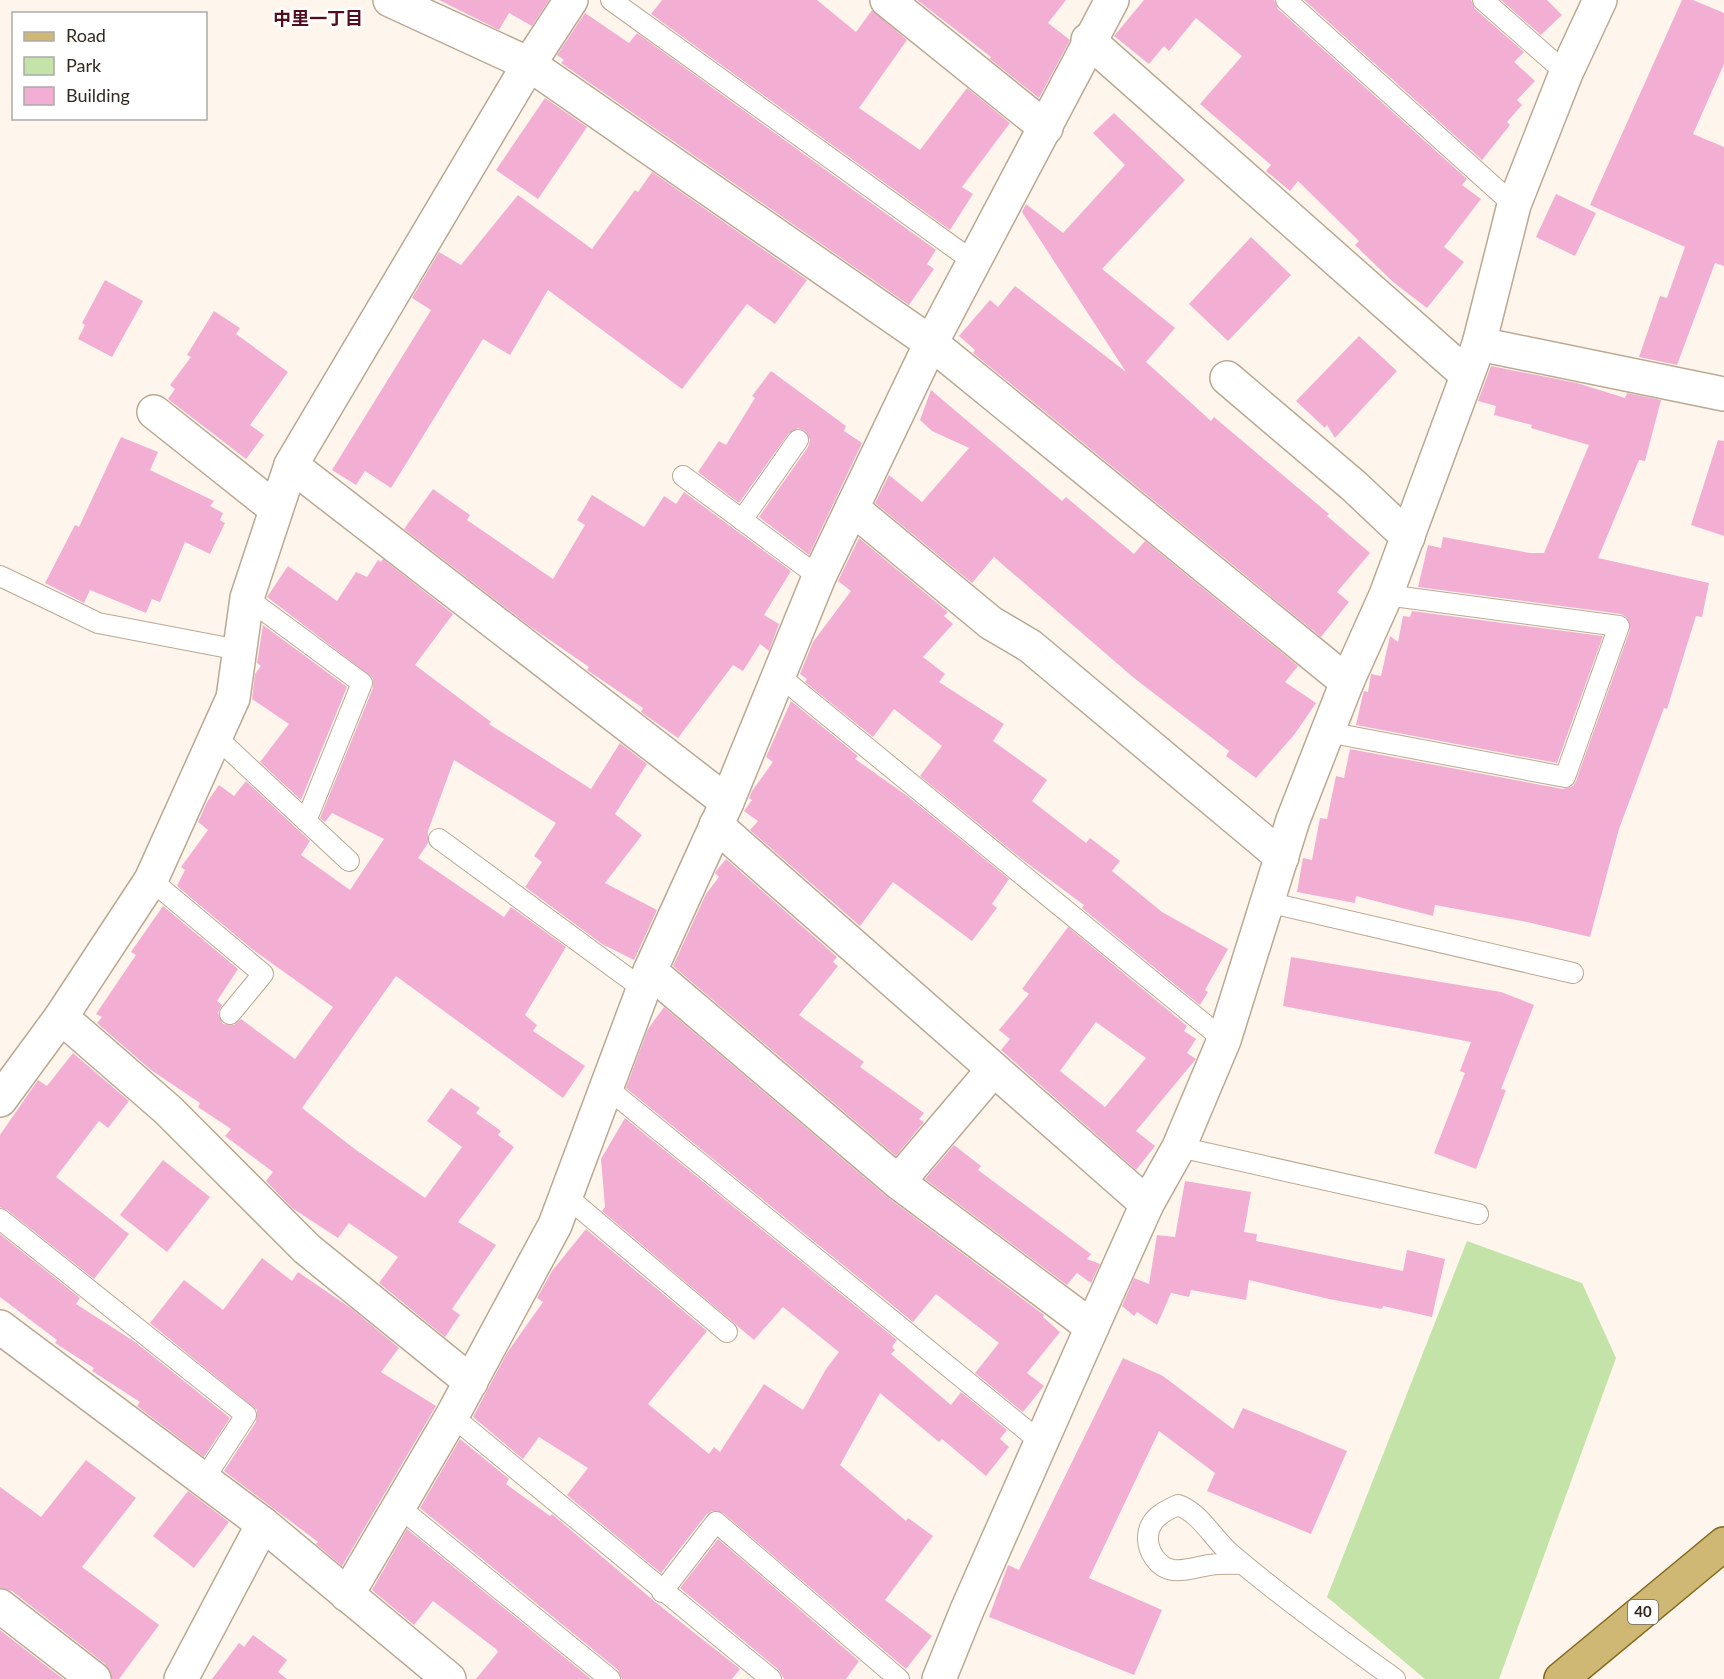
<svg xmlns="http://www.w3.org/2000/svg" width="1724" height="1679" font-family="Lato,'Noto Sans JP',sans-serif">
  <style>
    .green { fill: #c3e3a8 }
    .building { fill: #f3afd3; fill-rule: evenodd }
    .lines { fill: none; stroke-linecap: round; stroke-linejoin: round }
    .service-casing { stroke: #bba892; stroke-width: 22 }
    .minor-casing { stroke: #bba892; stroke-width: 36 }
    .primary-casing { stroke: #83671a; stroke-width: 36 }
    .service { stroke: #fff; stroke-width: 20 }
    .minor { stroke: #fff; stroke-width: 33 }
    .primary { stroke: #ceb874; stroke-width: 33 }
    .labels { text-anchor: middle; stroke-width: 5; stroke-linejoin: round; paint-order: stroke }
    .shield { fill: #fff; stroke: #706a64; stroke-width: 1.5 }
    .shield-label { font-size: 15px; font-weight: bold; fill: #322a21 }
    .neighbourhood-label { font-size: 18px; font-weight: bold; fill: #520d1d; stroke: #fff }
  </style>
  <rect width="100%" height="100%" fill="#fef6ed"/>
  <path class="green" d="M1467,1241l115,42 34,75 -117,321h-74l-98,-82z"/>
  <g class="building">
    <path d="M439,0h110l-17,26 -23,-13 -10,17z"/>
    <path d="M662,0h155l39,32 16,-22 35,30 -48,68 61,42 47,-62 43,35 -48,64 11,7 -23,36 -299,-216z"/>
    <path d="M917,0h149l-18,23 22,17 -31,58 -49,-39 1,-2z"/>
    <path d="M1144,0h130l4,9 189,170 -5,6 19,14 -37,48 20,15 -37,46 -34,-26 -38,-37 4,-4 -61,-60 -8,10 -24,-20 5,-6 -71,-61 42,-48 -46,-38 -27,33 -5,-5 -15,18 -35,-28z"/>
    <path d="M1304,0h167l4,9 49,43 -10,10 21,19 -18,19 5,5 -15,17 3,3 -28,35z"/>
    <path d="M1501,0h46l15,15 -21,20z"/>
    <path d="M1682,0h11l31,13v51l-31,70 31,13v119l-9,-3 -38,102 -38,-8 21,-61 7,2 18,-51 -95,-42z"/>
    <path d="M585,13l44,30 8,-10 299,217 -9,14 7,5 -25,36 -348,-242 3,-3 -7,-5z"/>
    <path d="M545,98l42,29 -49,72 -42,-29z"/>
    <path d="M1114,113l71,67 -83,89 73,59 -29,34 65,59 3,-4 115,97 -2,2 43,37 -33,39 12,10 -28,35 -348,-284 2,-3 -16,-14 31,-36 8,7 17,-21 111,86 -104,-160 4,-8 37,29 62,-68 -32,-32z"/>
    <path d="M652,172l155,108 -32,44 -28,-20 -65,85 -134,-99 -38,65 -27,-16 -92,149 -26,-17 -9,14 -24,-15 99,-160 -19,-12 27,-46 22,13 57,-70 74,54 43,-59 3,2z"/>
    <path d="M1556,194l40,19 -21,43 -39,-19z"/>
    <path d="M1251,237l40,38 -63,66 -39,-37z"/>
    <path d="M105,280l38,21 -31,56 -34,-18 7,-14 -3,-2z"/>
    <path d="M214,311l26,17 -4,6 52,38 -38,53 14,10 -18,24 -78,-60 7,-10 -5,-4 21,-28 -4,-2z"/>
    <path d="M1359,336l38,35 -62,67 -8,-13 -2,3 -29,-27z"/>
    <path d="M1491,366l86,17 48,15 2,-5 34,7 -16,61 -6,-1 -41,98 111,25 -7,34 -6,-1 -29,93 -3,-1 -45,121 -29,108 -63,-15 -92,-17 -2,11 -77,-20 -1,7 -58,-11 6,-34 9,2 8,-42 7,1 9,-43 8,2 6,-29 213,40 10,-3 3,-5 54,-151 -3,-12 -6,-4 -203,-27 10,-42 13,3 2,-11 87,16h14l45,-108 -58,-17 1,-3 -38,-10 2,-9 -18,-5z"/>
    <path d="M771,371l75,55 -2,5 18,12 -53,112 -50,-38 49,-70 2,-7 -5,-9 -7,-3 -9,5 -50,70 -41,-31 21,-31 7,4 29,-47 -3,-2z"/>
    <path d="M931,390l131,111 4,-4 68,57 11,-13 153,125 -13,16 31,21 -22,32 -38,43 -30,-22 3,-5 -95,-73 -140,-121 -22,26 -97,-80 14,-28 33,27 47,-54 -37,-17 -12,-11z"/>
    <path d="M121,437l37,15 -8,18 64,31 -4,5 13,7 -3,7 5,3 -15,31 -25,-12 -25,60 -8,-3 -6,14 -56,-23 -6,13 -39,-20 30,-58 4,2z"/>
    <path d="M1718,440l6,1v95l-33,-11z"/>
    <path d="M433,489l37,26 -3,5 86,59 32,-54 -8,-5 15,-25 52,32 20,-31 12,8 8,-12 107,79 -27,44 15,9 -10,27 -9,-7 -17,27 -10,-6 -55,73 -37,-26 2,-4 -56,-38 2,-3 -61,-42 -124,-96z"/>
    <path d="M859,538l89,74 -4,4 9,8 -30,33 22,17 -6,8 65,42 -11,17 54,39 -15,21 54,42 4,-5 30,23 -8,10 50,41 66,37 -23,41 3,2 -8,13 -118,-97 2,-3 -61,-45 -103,-84 22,-30 -48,-37 -21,28 -68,-55 2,-3 -7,-5 13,-32 38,-51 -13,-10z"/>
    <path d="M383,559l70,55 -38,51 76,57 -2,2 102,65 29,-46 27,21 -32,50 27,21 -37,48 52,27 -23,50 -32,-16 -77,-57 17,-25 -8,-6 22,-33 -102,-63 -26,71v12l-10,15 86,59 7,-10 55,40 -41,68 12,10 -4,6 52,35 -22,32 -167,-122 -94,132 54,42 69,48 37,-51 -35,-26 24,-33 29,20 -4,5 25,18 -3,4 16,12 -56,75 38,23 -44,64 8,6 -15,22 -66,-54 19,-26 -49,-34 -11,15 -46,-30 -26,-27 7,-9 -48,-36 6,-7 -33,-22 2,-4 -49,-33 -54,-47 5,-6 -6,-3 40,-59 -5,-3 32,-46 75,63 -21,32 5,4 -4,8 5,11 11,1 7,-6 54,40 38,-52 -81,-58 -75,-63 8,-16 -4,-3 27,-37 -10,-8 9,-20 12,-17 15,11 12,-15 64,60 -9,14 49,35 34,-51 -52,-26 -7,9 -5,-4 53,-130v-10l-106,-81 21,-31 49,35 19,-29 11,5 11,-17 3,2z"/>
    <path d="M1412,611l191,25 -46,127 -201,-38 7,-31 1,-3 4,1 3,-18 10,2 9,-40 8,6 5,-26 7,1z"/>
    <path d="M263,625l84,62 -46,113 -41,-38 29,-38 -37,-25 3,-25 6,-8 -4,-3z"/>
    <path d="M791,701l67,55 -3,3 51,36 103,84 -17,25 5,4 -25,33 -79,-59 -33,44 -110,-96 8,-9 -14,-10 8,-11 -3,-2 3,-7 21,-29 -7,-5z"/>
    <path d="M726,859l111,98 -4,5 5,4 -39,49 65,47 -4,5 64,46 -5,6 5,3 -28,34 -223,-190 33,-72 13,-17 -4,-4 2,-3z"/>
    <path d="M1068,927l119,99 -3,5 12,8 -9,14 9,6 -60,72 19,15 -19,24 -135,-120 9,-11 -11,-9 30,-36 -7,-5zM1096,1022l50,36 -41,49 -45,-36z"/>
    <path d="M1291,957l210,35 33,13 -33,84 5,1 -30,79 -42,-16 31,-80 -5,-2 11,-29 -188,-36z"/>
    <path d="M664,1007l222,189 158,119 -1,2 17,15 -33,41 17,13 -21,26 -48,-39 24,-30 -63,-49 -23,28 -287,-234 22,-59z"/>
    <path d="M73,1053l56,48 -21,27 -9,-7 -43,56 73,57 -35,45 -87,-69 -7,-3v-72l38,-55 9,6z"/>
    <path d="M625,1118l272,222 -5,7 3,3 -4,4 60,51 10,-13 46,38 -7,9 9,8 -23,29 -44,-37 -3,3 -59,-49 -40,72 66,56 2,-3 25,18 -48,64 47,36 -26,33 -183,-156 -11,-2 -6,4 -45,58 -94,-78 21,-27 -49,-31 -16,22 -50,-42 34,-64 36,-51 -6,-4 15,-27 34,-42 121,102 -59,73 61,50 5,-7 6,5 44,-68 39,26 23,-41 13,-17 -56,-45 -29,33 -152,-129 3,-4 -4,-48z"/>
    <path d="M954,1145l27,21 -3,4 113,84 -4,5 13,5 -9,19 -14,-10 -10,12 -142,-106z"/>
    <path d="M163,1160l47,37 -43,55 -47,-37z"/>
    <path d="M1185,1181l66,11 -7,40 13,2 -1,7 147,30 4,-21 38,9 -13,58 -49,-11 -1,3 -53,-10 -80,-19 -3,20 -55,-10 -2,7 -22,-5 4,1 -14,32 -20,-13 -3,4 -12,-10 12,-28 15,6 8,-49 18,2z"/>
    <path d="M0,1234l80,64 -4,6 59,38 95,76 -26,39 -67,-51 3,-4 -48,-31 2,-3 -39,-25 2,-3 -57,-43z"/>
    <path d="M262,1258l30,23 6,-9 54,37 47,39 -18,24 55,34 -94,160 -26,-22 2,-2 -94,-71 32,-49 1,-12 -107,-87 34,-43 39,30z"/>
    <path d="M1123,1358l40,18 70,53 10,-21 104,43 -36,83 -104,-43 8,-18 -56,-42 -70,147 73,32 -28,65 -145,-58 19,-52 11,5z"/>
    <path d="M460,1439l49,40 -3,5 44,32 2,-2 102,87 86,68 -8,10h-110l-4,-9 -198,-162z"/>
    <path d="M86,1460l50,38 -54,69 77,58 -40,54h-7l-7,-15 -93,-73 -12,-3v-101l41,30z"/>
    <path d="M188,1491l41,31 -35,46 -41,-32z"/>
    <path d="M407,1529l184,150h-115l22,-27 -2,-3 -63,-48 -19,24 -42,-35z"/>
    <path d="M718,1539l141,122 -13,18h-62l-5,-9 -99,-82z"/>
    <path d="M0,1630l63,49h-63z"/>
    <path d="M253,1635l34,25 -9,12 9,7h-75l27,-36 5,4z"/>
  </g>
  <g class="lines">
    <g class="service-casing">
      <g id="service">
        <path d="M611,0l363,262"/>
        <path d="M1286,0l228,205"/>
        <path d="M1483,0l83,73"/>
        <path d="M683,476l136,101"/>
        <path d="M742,520l56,-80"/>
        <path d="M0,576l98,47 141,27"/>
        <path d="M247,598l115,85 -56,138"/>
        <path d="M777,674l447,366"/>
        <path d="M1327,732l238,45 54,-151 -233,-31"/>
        <path d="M216,737l133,124"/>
        <path d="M439,839l204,150"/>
        <path d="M151,880l112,94 -33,40"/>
        <path d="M1267,902l306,71"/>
        <path d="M606,1087l436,356"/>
        <path d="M1179,1147l299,67"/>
        <path d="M566,1196l161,136"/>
        <path d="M0,1219l246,196 -42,64"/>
        <path d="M452,1416l319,263"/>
        <path d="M399,1507l211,172"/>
        <path d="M1243,1564c-11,0 -22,-1 -33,1 -10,1 -26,7 -37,5 -15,-2 -26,-19 -25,-34 1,-17 16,-25 30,-31 23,8 35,34 53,49 53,45 108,85 164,125"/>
        <path d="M662,1592l54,-70 183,157"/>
      </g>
    </g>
    <g class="minor-casing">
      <g id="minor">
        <path d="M390,0l139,64 402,279 416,339"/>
        <path d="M887,0l159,128"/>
        <path d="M1088,40l379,335"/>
        <path d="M1479,344l245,50"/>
        <path d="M1227,378l127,108 54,51"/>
        <path d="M154,412l122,97"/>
        <path d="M291,465l436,337"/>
        <path d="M852,508l139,115 39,23 252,211"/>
        <path d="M716,825l431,379"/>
        <path d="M650,971l248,211 194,145"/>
        <path d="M61,1017l107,93 139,139 164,133"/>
        <path d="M0,1100l61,-83 90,-137 82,-182 14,-100 44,-133 238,-401 42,-64"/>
        <path d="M898,1182l95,-112"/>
        <path d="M0,1327l263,197 186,155"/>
        <path d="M347,1595l105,-179 103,-191 95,-254 77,-169 92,-225 112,-234 181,-343"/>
        <path d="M0,1606l94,73"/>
        <path d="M181,1679l82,-155"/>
        <path d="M939,1679l28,-69 125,-283 55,-123 32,-57 45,-107 69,-220 54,-138 39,-87 93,-251 35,-139 52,-132 34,-73"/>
      </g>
    </g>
    <g class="primary-casing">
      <path id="primary" d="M1561,1679l163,-135"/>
    </g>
    <use href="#service" class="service"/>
    <use href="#minor" class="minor"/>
    <use href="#primary" class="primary"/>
  </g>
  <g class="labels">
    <rect class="shield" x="1628" y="1600" width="30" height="24" rx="4.5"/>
    <g class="shield-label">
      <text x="1643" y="1617">40</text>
    </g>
    <g class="neighbourhood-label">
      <text x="318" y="25">中里一丁目</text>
    </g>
  </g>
  <rect x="12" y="12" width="195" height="108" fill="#ffffff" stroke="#adaaa6" stroke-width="1.5"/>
  <rect x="24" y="32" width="30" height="9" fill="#ceb874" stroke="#adaaa6" stroke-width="1.5"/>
  <text x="66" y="42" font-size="18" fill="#322a21">Road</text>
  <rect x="24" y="57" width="30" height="18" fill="#c3e3a8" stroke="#adaaa6" stroke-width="1.5"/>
  <text x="66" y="72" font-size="18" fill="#322a21">Park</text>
  <rect x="24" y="87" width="30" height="18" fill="#f3afd3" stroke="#adaaa6" stroke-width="1.5"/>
  <text x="66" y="102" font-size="18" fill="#322a21">Building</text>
</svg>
